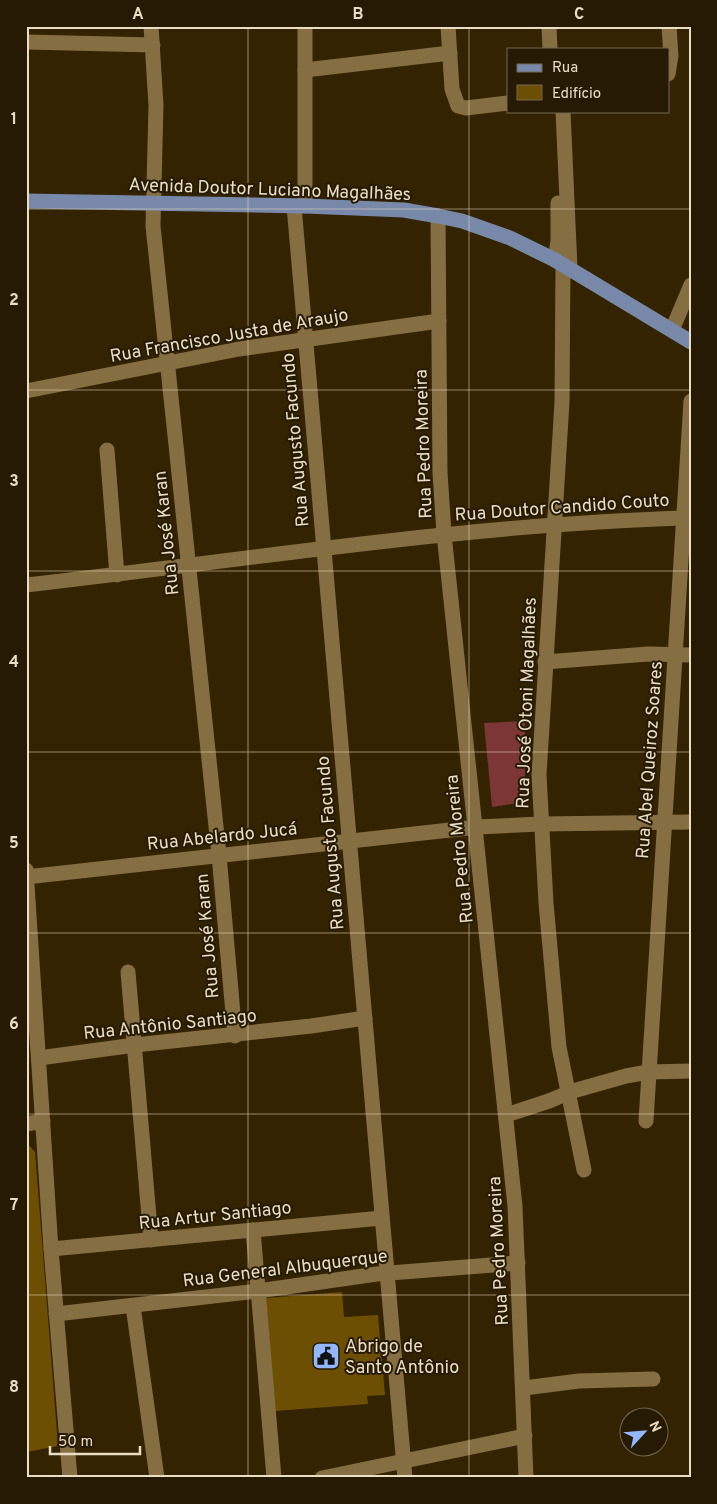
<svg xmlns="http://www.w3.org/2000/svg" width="717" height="1504" font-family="Overpass,sans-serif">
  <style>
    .green { fill: #7b3635 }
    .building { fill: #6d4f03 }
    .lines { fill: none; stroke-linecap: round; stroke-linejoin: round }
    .minor { stroke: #856e42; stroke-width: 15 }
    .major { stroke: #7788a9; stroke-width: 15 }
    .grid { fill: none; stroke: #eaddc6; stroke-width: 1; stroke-opacity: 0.55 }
    .labels { text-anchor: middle; stroke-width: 4; stroke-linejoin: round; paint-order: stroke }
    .street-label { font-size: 18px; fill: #eaddc6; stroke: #261a04 }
    .poi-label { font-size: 18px; fill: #eaddc6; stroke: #261a04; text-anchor: start }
    .neatline { fill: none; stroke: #eaddc6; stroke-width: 2 }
    .grid-label { font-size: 16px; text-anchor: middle; font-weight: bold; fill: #eaddc6 }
  </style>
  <rect width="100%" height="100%" fill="#332301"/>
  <path class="green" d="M525,721v81l-33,5 -8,-84z"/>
  <g class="building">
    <path d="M26,1142l9,10 23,294 -32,6z"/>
    <path d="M342,1292l2,25 34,-2 7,80 -18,1 1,8 -93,7 -9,-113z"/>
  </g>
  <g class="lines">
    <g class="minor">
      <path d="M151,26l5,79 -3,121 66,629 16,181"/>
      <path d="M448,26l4,63 6,17 8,2 42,-5"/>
      <path d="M549,26l1,23"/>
      <path d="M26,42l127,3"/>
      <path d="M305,70l145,-17"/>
      <path d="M668,74l3,-18 -2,-30"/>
      <path d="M563,111l7,157"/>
      <path d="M294,206l111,1272"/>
      <path d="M305,206v-180"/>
      <path d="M438,216l2,256 4,62 71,672 11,272"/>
      <path d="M555,260l3,-19v-38"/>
      <path d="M563,264l-1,138 -23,373 7,128 13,144 25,123"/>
      <path d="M672,330l19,-45"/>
      <path d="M26,391l213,-42 200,-28"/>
      <path d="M107,450l10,125"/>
      <path d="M26,585c219,-25 437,-60 657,-67"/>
      <path d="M545,662l103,-8 43,1"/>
      <path d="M26,870l25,379 19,229"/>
      <path d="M26,877l451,-50 64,-3 150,-2"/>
      <path d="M128,972l23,268"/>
      <path d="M39,1058l96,-13 176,-19 54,-8"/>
      <path d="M506,1115l43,-14 24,-10 53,-15 22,-4 43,-1"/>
      <path d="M646,1121l45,-720"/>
      <path d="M26,1124l17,-3"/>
      <path d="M253,1230l21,248"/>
      <path d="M51,1249l331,-31"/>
      <path d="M133,1306l24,172"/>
      <path d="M56,1314l202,-23 119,-17 141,-11"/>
      <path d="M524,1388l55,-7 74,-2"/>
      <path d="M322,1478l203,-42"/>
    </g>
    <path class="major" d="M26,201l279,5 99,4 34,6 24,5 48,17 45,22 136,82"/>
  </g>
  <path class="grid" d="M248,26v1452M469,26v1452M26,209h665M26,390h665M26,571h665M26,752h665M26,933h665M26,1114h665M26,1295h665"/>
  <defs>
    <g id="civic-square" transform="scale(1.4375)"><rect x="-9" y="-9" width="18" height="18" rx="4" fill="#92b7fd" stroke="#261a04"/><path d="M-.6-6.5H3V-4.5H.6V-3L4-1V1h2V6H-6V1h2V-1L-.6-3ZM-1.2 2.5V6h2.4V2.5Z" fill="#111"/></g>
  </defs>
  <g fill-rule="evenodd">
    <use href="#civic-square" x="326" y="1356"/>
  </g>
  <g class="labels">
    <g class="street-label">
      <text transform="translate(270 189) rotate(2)" y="6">Avenida Doutor Luciano Magalhães</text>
      <text transform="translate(229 335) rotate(-10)" y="6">Rua Francisco Justa de Araujo</text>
      <text transform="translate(295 440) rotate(-95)" y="6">Rua Augusto Facundo</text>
      <text transform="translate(423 444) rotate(-92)" y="6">Rua Pedro Moreira</text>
      <text transform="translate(562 507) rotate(-4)" y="6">Rua Doutor Candido Couto</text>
      <text transform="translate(166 533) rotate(-96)" y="6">Rua José Karan</text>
      <text transform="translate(526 703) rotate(-88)" y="6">Rua José Otoni Magalhães</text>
      <text transform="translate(649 760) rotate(-86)" y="6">Rua Abel Queiroz Soares</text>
      <text transform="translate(222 836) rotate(-6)" y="6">Rua Abelardo Jucá</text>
      <text transform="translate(330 843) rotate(-95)" y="6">Rua Augusto Facundo</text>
      <text transform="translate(459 849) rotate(-96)" y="6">Rua Pedro Moreira</text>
      <text transform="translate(207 936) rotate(-95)" y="6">Rua José Karan</text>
      <text transform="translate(170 1024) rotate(-6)" y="6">Rua Antônio Santiago</text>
      <text transform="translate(215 1215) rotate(-6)" y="6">Rua Artur Santiago</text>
      <text transform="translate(498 1251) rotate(-93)" y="6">Rua Pedro Moreira</text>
      <text transform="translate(285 1268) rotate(-7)" y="6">Rua General Albuquerque</text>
    </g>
    <g class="poi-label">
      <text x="345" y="1352">Abrigo de<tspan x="345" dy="21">Santo Antônio</tspan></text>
    </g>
  </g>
  <rect width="717" height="1504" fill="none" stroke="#261a04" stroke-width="55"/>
  <rect x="507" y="48" width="162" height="65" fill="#261a04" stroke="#746852"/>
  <rect x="517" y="64" width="25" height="8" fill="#7788a9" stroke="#746852"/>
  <text x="552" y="72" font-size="15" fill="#eaddc6">Rua</text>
  <rect x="517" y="85" width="25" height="15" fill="#6d4f03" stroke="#746852"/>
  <text x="552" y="98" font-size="15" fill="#eaddc6">Edifício</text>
  <g transform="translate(644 1432) rotate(64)"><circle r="24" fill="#261a04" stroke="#746852"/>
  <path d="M0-4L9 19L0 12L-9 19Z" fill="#92b7fd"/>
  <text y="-8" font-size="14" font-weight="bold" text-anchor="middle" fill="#eaddc6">N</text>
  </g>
  <path d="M50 1446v8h90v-8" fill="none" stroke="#eaddc6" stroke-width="2.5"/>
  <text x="58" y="1446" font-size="15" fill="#eaddc6" stroke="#261a04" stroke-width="4" paint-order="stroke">50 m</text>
  <rect x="28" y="28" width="662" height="1448" class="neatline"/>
  <g class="grid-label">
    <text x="138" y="19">A</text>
    <text x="358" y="19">B</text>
    <text x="579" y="19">C</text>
    <text x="14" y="124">1</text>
    <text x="14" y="305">2</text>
    <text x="14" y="486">3</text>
    <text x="14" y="667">4</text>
    <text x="14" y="848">5</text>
    <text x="14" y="1029">6</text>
    <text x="14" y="1210">7</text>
    <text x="14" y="1392">8</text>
  </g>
</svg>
